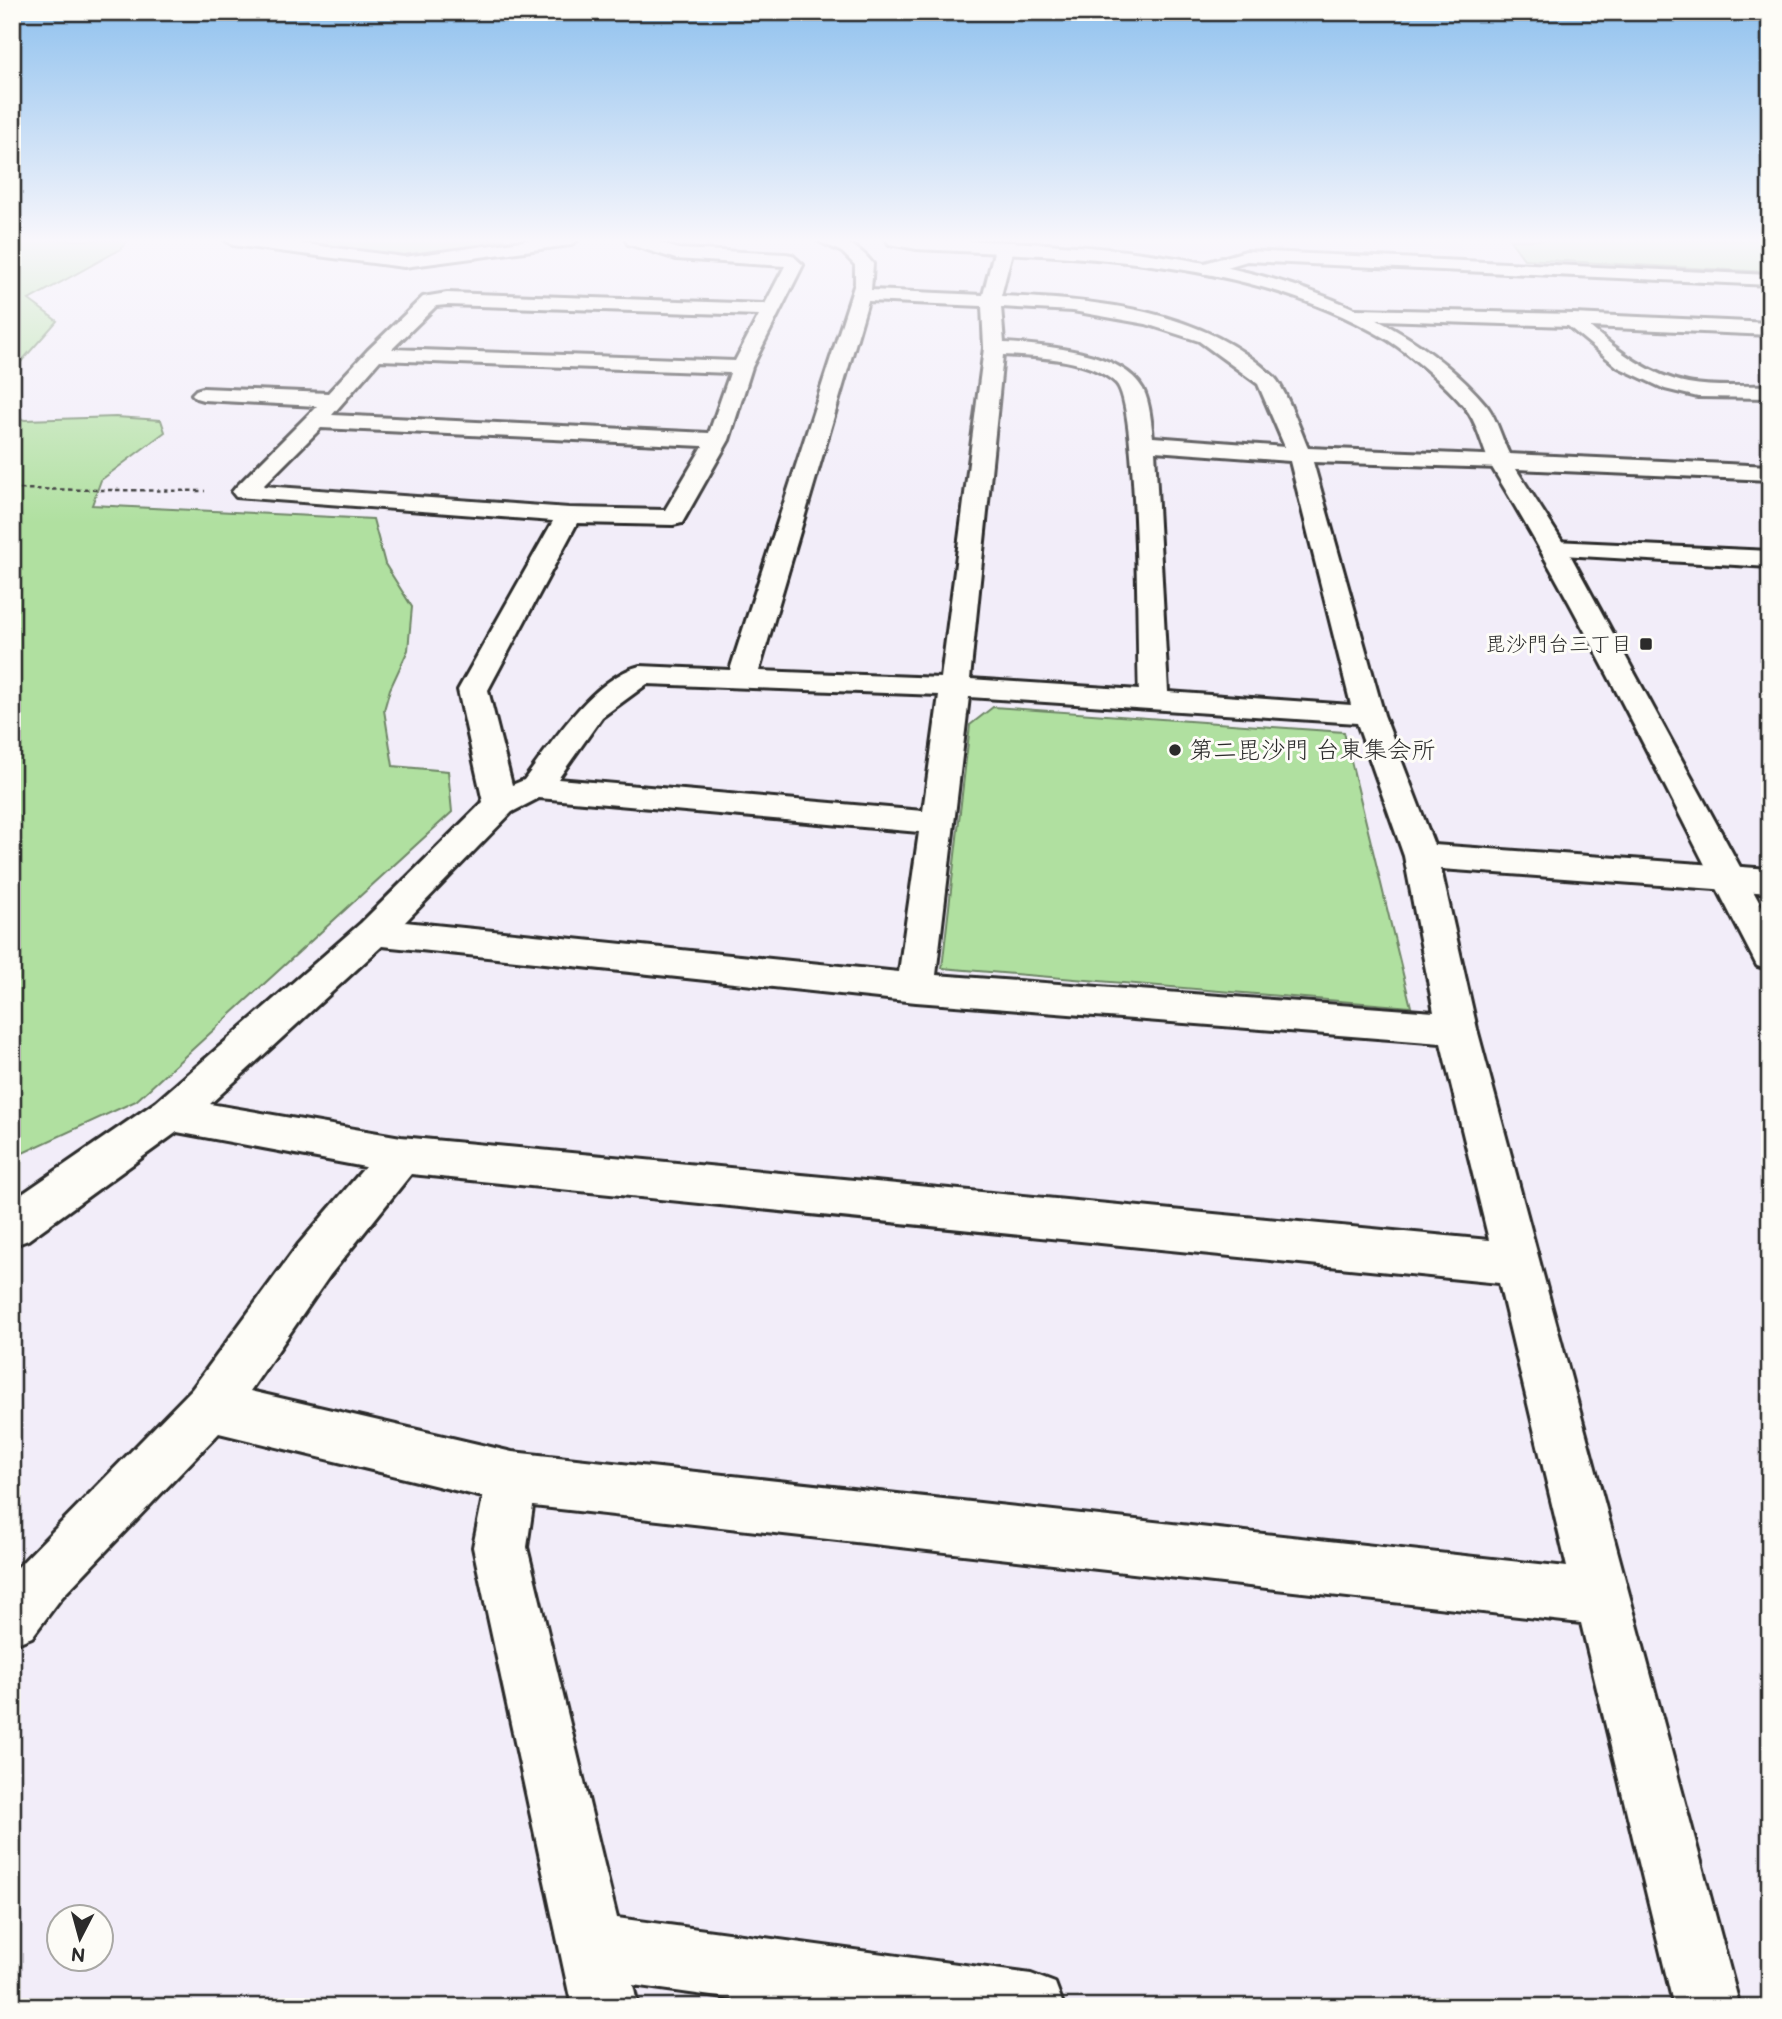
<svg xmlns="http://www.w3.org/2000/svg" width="1782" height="2019" font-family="'Balsamiq Sans','Klee One',sans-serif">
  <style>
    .built { fill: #eae2fa }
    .green { fill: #b0e0a0; stroke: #6e8666; stroke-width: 2 }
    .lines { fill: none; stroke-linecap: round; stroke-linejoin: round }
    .minor-casing { stroke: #2b2b2b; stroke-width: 6 }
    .tertiary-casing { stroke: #2b2b2b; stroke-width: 6 }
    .path { stroke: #2b2b2b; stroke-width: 2.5; stroke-dasharray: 4.5 3.5; stroke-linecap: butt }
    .minor { fill: #fdfcf7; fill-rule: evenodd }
    .tertiary { fill: #fdfcf7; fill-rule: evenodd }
    .poi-dot { fill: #2b2b2b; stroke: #fdfcf7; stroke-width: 2.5 }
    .labels { text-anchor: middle; stroke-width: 6; stroke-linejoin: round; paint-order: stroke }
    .far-poi-label { font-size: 21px; fill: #2b2b2b; stroke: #fdfcf7; text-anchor: end }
    .poi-label { font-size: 24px; fill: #2b2b2b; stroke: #fdfcf7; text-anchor: start }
  </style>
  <rect width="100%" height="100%" fill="#f2edf9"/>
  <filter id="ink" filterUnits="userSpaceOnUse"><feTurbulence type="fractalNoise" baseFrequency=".0143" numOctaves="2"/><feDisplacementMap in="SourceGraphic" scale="14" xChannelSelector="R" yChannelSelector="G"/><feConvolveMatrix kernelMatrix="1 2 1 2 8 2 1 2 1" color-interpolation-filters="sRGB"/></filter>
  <g filter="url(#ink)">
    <path class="built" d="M1103,240h355l5,10 -137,-4 -5,5 -80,-3 -41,4z"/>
    <g class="green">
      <path d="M12,240h116l-7,9 -92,51 28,21 -45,51z"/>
      <path d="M321,240h216l-128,18 -84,-9z"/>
      <path d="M1510,240h257l3,1v31l-246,-13z"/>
      <path d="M12,417l13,3 91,-3 45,3 4,12 -64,48 -9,25 281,14 12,45 27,43 -4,43 -18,39 -6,21 9,56 55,5 4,41 -316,289 -124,57z"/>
      <path d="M993,707l351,25 67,275 -469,-39 28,-243z"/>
    </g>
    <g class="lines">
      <g class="minor-casing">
        <g id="minor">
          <path d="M225,240h50l129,17 126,-17h48l-8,5 -166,22 -171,-22z"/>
          <path d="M626,240h26l26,9 108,5 6,1 11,10 -51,102 -23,73 -47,83 -9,2 -96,-2 -89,167 24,95 12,-5c28,-37 69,-102 116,-114l90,4 125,-387v-18l-13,-13 -25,-12c25,0 40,3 56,24l-2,26 112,5 12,-47 9,-5 9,5 -12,48c94,4 200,12 272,80 12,11 28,56 35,72l200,8 4,5 -4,5 -8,2 -187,-6 71,253 50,130 336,24v24l-329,-24 36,160 263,978h-66l-93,-384 -1048,-117 -6,41 90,371 414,56 24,9 9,24h-275l-156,-22 5,22h-66l-99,-460 10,-50 -264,-64 -157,164 -30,40 -20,8v-72l180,-184 106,-144 67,-78 -188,-35 -149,108 -16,6v-45l144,-99 205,-179 122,-121 -25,-112 95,-169 -317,-24 -4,-5 4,-5 81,-81 -114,-6 -7,-2 -4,-4 4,-4 7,-2 125,5 40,-43 55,-53 24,-4 318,11 20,-38 -109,-7 -48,-15zM868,301l114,5 2,42 -43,330 -182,-7zM447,305l312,10 -24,46 -343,-12 44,-43zM1001,307l72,4 73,13 53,17 59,43 27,63 -132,-10c-2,-15 -3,-34 -10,-48 -21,-38 -100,-44 -139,-46zM1003,355c35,2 85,3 113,28 23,22 21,262 23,307l-169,-11zM380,360l350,13 -21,60 -377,-18zM321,428l382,18 -38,64 -96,-2 -306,-22zM1155,451l135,10 61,244 -183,-13zM647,684l292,11 -16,116 -365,-32 44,-62zM969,697l388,26 47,133 30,156 -498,-37zM539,798l380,34 -20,140 -494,-50 107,-110zM382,946l534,56 525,41 48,197 -1088,-103 -191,-33zM411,1174l1088,109 68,284 -1055,-115 -262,-61 80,-116z"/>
          <path d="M1246,251l524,24v10l-523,-24 -43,13 -9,-5 3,-4z"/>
          <path d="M1356,309l217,5 197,9v12l-180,-8c28,24 61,49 98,56 27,5 55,2 82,3v12l-72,-1 -33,-8 -47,-22 -50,-41 -219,-7 -2,-4 2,-4z"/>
          <path d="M1554,541l216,10v16l-225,-13 -4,-5 4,-5z"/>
        </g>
      </g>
      <g class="tertiary-casing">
        <path id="tertiary" d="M887,240c190,0 468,8 600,166 10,13 15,34 22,48l261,12v14l-254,-11 51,80 203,373v48l-13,-4 -5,-10c-85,-163 -164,-330 -259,-487 -10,-17 -13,-39 -24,-56 -14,-21 -59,-59 -81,-73 -140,-84 -313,-83 -471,-91l-28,-5z"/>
      </g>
      <path class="path" d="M12,489l193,2"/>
      <use href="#minor" class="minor"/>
      <use href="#tertiary" class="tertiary"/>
    </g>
  </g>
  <linearGradient id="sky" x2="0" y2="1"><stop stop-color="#8fc1ee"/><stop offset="0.46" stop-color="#f9f7fc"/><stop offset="1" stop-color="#f9f7fc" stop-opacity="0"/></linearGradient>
  <rect width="1782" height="523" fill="url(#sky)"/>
  <g class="poi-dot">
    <rect x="1639" y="637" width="14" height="14" rx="3.5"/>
    <circle cx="1175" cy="750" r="7"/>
  </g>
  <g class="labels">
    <g class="far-poi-label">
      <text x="1632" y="651">毘沙門台三丁目</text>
    </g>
    <g class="poi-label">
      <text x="1189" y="758">第二毘沙門 台東集会所</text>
    </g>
  </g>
  <rect width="1782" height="2019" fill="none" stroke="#fdfcf7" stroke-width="42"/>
  <rect x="21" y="21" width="1740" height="1977" fill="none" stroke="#2b2b2b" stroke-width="2.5" filter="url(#ink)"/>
  <g transform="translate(80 1938) rotate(186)"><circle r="33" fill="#fdfcf7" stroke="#a9a8a5" stroke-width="2"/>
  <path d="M0-5L12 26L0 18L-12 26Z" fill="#2b2b2b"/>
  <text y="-10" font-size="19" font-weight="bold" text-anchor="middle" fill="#2b2b2b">N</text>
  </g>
</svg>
